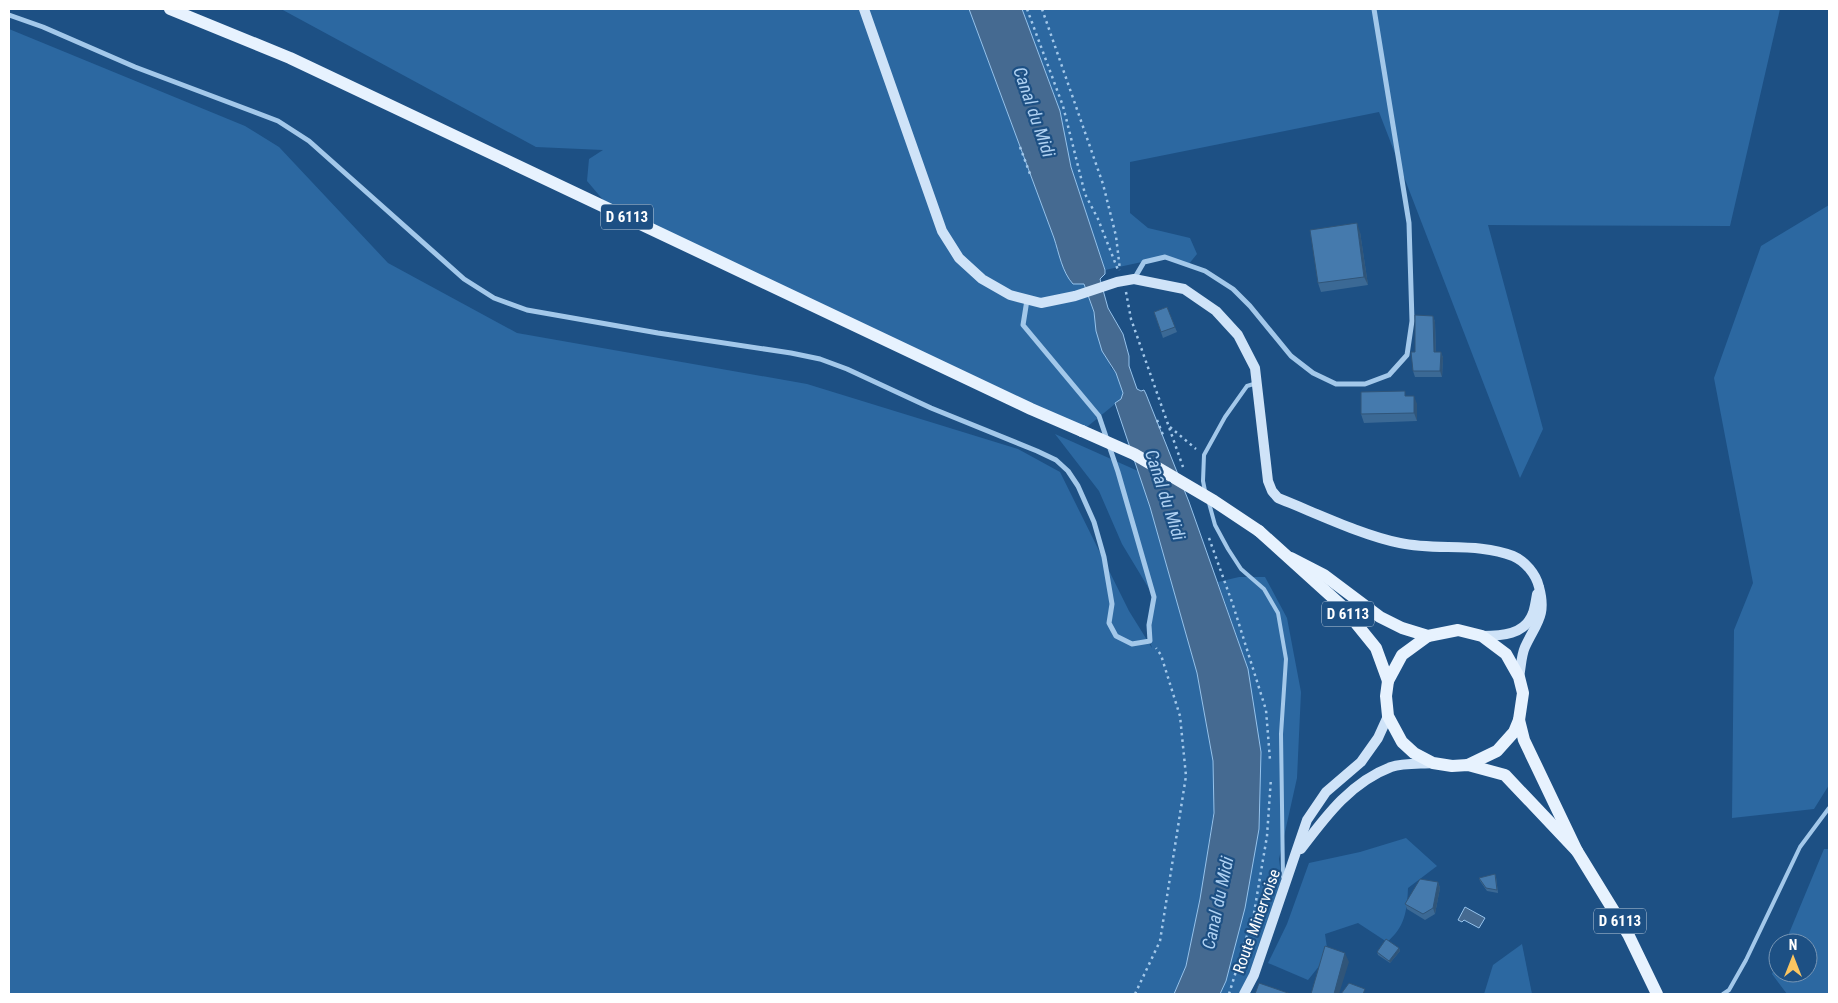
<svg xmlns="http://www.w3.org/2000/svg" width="1838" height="1003" font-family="'Roboto Condensed',sans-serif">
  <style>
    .green { fill: #2c68a1 }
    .water { fill: #456a91; stroke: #96c3ec }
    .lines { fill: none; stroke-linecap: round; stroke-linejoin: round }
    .path { stroke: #a3c8ea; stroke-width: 2.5; stroke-dasharray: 2.5 4; stroke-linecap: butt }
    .lane { stroke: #a3c8ea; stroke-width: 4 }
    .street { stroke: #a3c8ea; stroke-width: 5 }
    .secondary { stroke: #cfe3f8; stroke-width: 10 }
    .primary { stroke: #e7f2fe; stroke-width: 12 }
    .primary-bridge { stroke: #e7f2fe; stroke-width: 12 }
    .wall { fill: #3b6995 }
    .shaded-wall { fill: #305579 }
    .building { fill: #457aad; stroke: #305579 }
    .labels { text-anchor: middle; stroke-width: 4.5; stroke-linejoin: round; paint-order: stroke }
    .shield { fill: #1d5084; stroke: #bbcada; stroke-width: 1 }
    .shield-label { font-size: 15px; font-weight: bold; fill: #fff }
    .street-label { font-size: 16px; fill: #fff; stroke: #1d5084 }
    .water-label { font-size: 18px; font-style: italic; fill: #afd1f2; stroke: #1d5084 }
  </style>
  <rect width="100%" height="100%" fill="#1d5084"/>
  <g class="green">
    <path d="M281,9h688l85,229 10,29 20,17 3,8 24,76 5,5 7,20 -2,6 -39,32 -472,-223 -23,-27 2,-22 14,-9 -67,-3z"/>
    <path d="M1022,9h758l-50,217 -242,-1 55,204 -23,49 -141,-366 -249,50v51l18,15 42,10 7,16 -9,11 -23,-8 -60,13 -34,-103 -11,-56z"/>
    <path d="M9,29l236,97 34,21 109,116 129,70 290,51 211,65 42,23 69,139 23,37 -2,-7 4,-44 -32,-53 -23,-53 -44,-57 83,37 12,36 47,166 16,88 1,48 -13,86 -15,71 -12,28h-1165z"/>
    <path d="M1829,205v580l-15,24 -82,9 2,-188 19,-47 -39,-205 47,-132z"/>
    <path d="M1239,577h26l22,41 14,74 -4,86 -18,81 4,31 -39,104h-24l6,-13 22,-312 -30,-87z"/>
    <path d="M1406,838l31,28 -29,22c-1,23 -3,39 -21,54l-29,-19 -33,11 3,21 -20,25 -40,-17 19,-39 22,-61 51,-11z"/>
    <path d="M1824,849h5v145h-42l-15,-20 6,-14v13h30v-30h-23z"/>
    <path d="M1522,944l10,50h-48l9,-29z"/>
  </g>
  <g class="water">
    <path d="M969,9h53l38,102 11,56 34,103v4l-5,5 8,29 15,26 6,22v10l8,23 4,2 3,-1 2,4 43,108 59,167 13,83 -2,77 -14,79 -19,73 -6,13h-46l12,-28 14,-67 14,-86 -1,-52 -16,-88 -47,-166 -35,-104 6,-4 2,-6 -7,-20 -14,-22 -6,-20 -2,-19 -10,-28h-11c-11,-12 -14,-31 -19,-46z"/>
    <path d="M1465,907l20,11 -6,10 -15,-8 -2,2 -4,-2z"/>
  </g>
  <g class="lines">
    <g class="path">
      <path d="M1027,9l36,97 22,88 13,25 20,51"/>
      <path d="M1042,9l61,175 13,52 4,34"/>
      <path d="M1020,147l10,27"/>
      <path d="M1126,292l5,27 52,148"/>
      <path d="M1157,420l6,15"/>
      <path d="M1170,427l26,22"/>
      <path d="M1209,538l24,67 33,105 4,50"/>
      <path d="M1135,994l25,-53 26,-165 -6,-60 -19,-61 -5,-7"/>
      <path d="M1229,994l25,-81 13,-77 4,-58"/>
    </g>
    <g class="lane">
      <path d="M1205,491l-2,-10 1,-26 21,-38 22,-31 10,-3"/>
      <path d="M1209,503l6,22 13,24 13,20 23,20 14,24 8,46 -5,75 2,143"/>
      <path d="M1723,994l6,-4 17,-30 54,-113 29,-39"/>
    </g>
    <g class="street">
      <path d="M9,15l34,12 92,40 143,54 31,20 155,138 30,19 33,12 131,23 133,20 29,6 27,10 84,39 106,43 19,9 12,11 10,15 16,36 10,35 8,47 -3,19 7,13 16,8 18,-3 -1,-16 5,-28 -36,-125 -19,-56 -76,-91 4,-25"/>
      <path d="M1134,279l10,-17 21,-5 40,14 28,18 17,17 41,50 22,17 23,11h29l24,-9 18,-20 5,-34 -3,-98 -35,-214"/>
    </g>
    <g class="secondary">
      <path d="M864,9l78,222 17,27 23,21 28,16 31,8 34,-7 42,-14 17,-3 50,10 32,22 22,24 17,33 13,113 4,10 6,7c38,15 83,37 122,45 36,8 78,-1 113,13 12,5 23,18 26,31 8,29 -3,36 -14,60 -4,9 -4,21 -6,30"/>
      <path d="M1482,636c19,0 43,-1 51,-23 2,-6 3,-13 4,-19"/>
      <path d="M1301,849c25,-33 50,-67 90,-82 12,-4 29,-3 42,-4"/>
      <path d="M1244,994l10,-19 53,-155 19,-28 35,-30 17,-24 10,-22"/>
    </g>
    <g class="primary">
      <path d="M170,9l120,49 741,351 51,22"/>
      <path d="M1259,531l83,75 34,42 12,33"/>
      <path d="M1291,558l33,17 56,42 22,11 26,8 30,-6 24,6 24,18 13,23 4,16 -4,27 -5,12 -17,19 -29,14"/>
      <path d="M1428,636l-26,19 -14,26 -2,15 2,20 14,26 12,11 19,10 19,3 16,-1 37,10 72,76"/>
      <path d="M1519,720l5,20 53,111 51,83 29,60"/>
    </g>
    <path class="primary-bridge" d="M1082,431l52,23 80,47 45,30"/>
  </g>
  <g class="wall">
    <path d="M1360,232l8,53 -47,7 -3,-9z"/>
    <path d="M1167,307l10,25 -14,6 -9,-26z"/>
    <path d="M1433,316l2,6 1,30h5l2,6 -1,19h-27l-2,-6 2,-19z"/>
    <path d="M1407,396l10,8v17l-53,2 -3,-9z"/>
    <path d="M1495,874l1,3 2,16 -11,-2 -7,-10 -1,-3z"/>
    <path d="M1438,882l2,6 -5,26 -10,6 -18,-11 -2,-5z"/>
    <path d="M1399,948l1,3 -10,12 -12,-8 -1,-3z"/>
  </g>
  <g class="shaded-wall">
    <path d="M1357,223l3,9 8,53 -4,-8z"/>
    <path d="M1433,316l2,6 1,36 -2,-6z"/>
    <path d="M1441,352l2,6 -1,19 -2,-6z"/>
    <path d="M1414,396l3,8v17l-3,-8z"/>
    <path d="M1438,882l2,6 -5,26 -2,-6z"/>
    <path d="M1399,948l1,3 -10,12 -1,-2z"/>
    <path d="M1345,953l4,9 -10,32h-5z"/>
  </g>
  <g class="building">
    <path d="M1357,223l7,54 -46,6 -8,-53z"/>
    <path d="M1167,307l8,20 -14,5 -7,-20z"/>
    <path d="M1415,315l18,1 1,36h7l-1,19h-27l-2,-19h4z"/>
    <path d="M1405,391v5h9v17l-53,1v-22z"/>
    <path d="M1495,874l2,16 -11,-2 -7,-10z"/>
    <path d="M1420,879l18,3 -5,26 -10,6 -18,-10z"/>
    <path d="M1386,939l13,9 -10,13 -12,-9z"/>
    <path d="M1325,946l20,7 -11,41h-23z"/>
    <path d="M1259,983l32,11h-36z"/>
    <path d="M1349,983l16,6 -2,5h-22z"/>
  </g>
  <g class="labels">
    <g class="shield">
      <rect x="601" y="204.5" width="52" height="25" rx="4"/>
      <rect x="1322" y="601.5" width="52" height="25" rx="4"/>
      <rect x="1594" y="908.5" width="52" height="25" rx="4"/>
    </g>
    <g class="shield-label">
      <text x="627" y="222">D 6113</text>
      <text x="1348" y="619">D 6113</text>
      <text x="1620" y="926">D 6113</text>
    </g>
    <g class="street-label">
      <text transform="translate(1256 921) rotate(-70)" y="6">Route Minervoise</text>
    </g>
    <g class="water-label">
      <text transform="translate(1034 112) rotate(71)" y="6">Canal du Midi</text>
      <text transform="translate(1165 495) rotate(72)" y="6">Canal du Midi</text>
      <text transform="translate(1218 903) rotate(-78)" y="6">Canal du Midi</text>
    </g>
  </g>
  <rect width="1838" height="1003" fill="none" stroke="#ffffff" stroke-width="20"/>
  <g transform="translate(1793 958)"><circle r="24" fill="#1d5084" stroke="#7796b5"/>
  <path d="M0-4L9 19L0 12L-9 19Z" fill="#fac561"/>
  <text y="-8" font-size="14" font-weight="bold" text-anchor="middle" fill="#ffffff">N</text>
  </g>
</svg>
